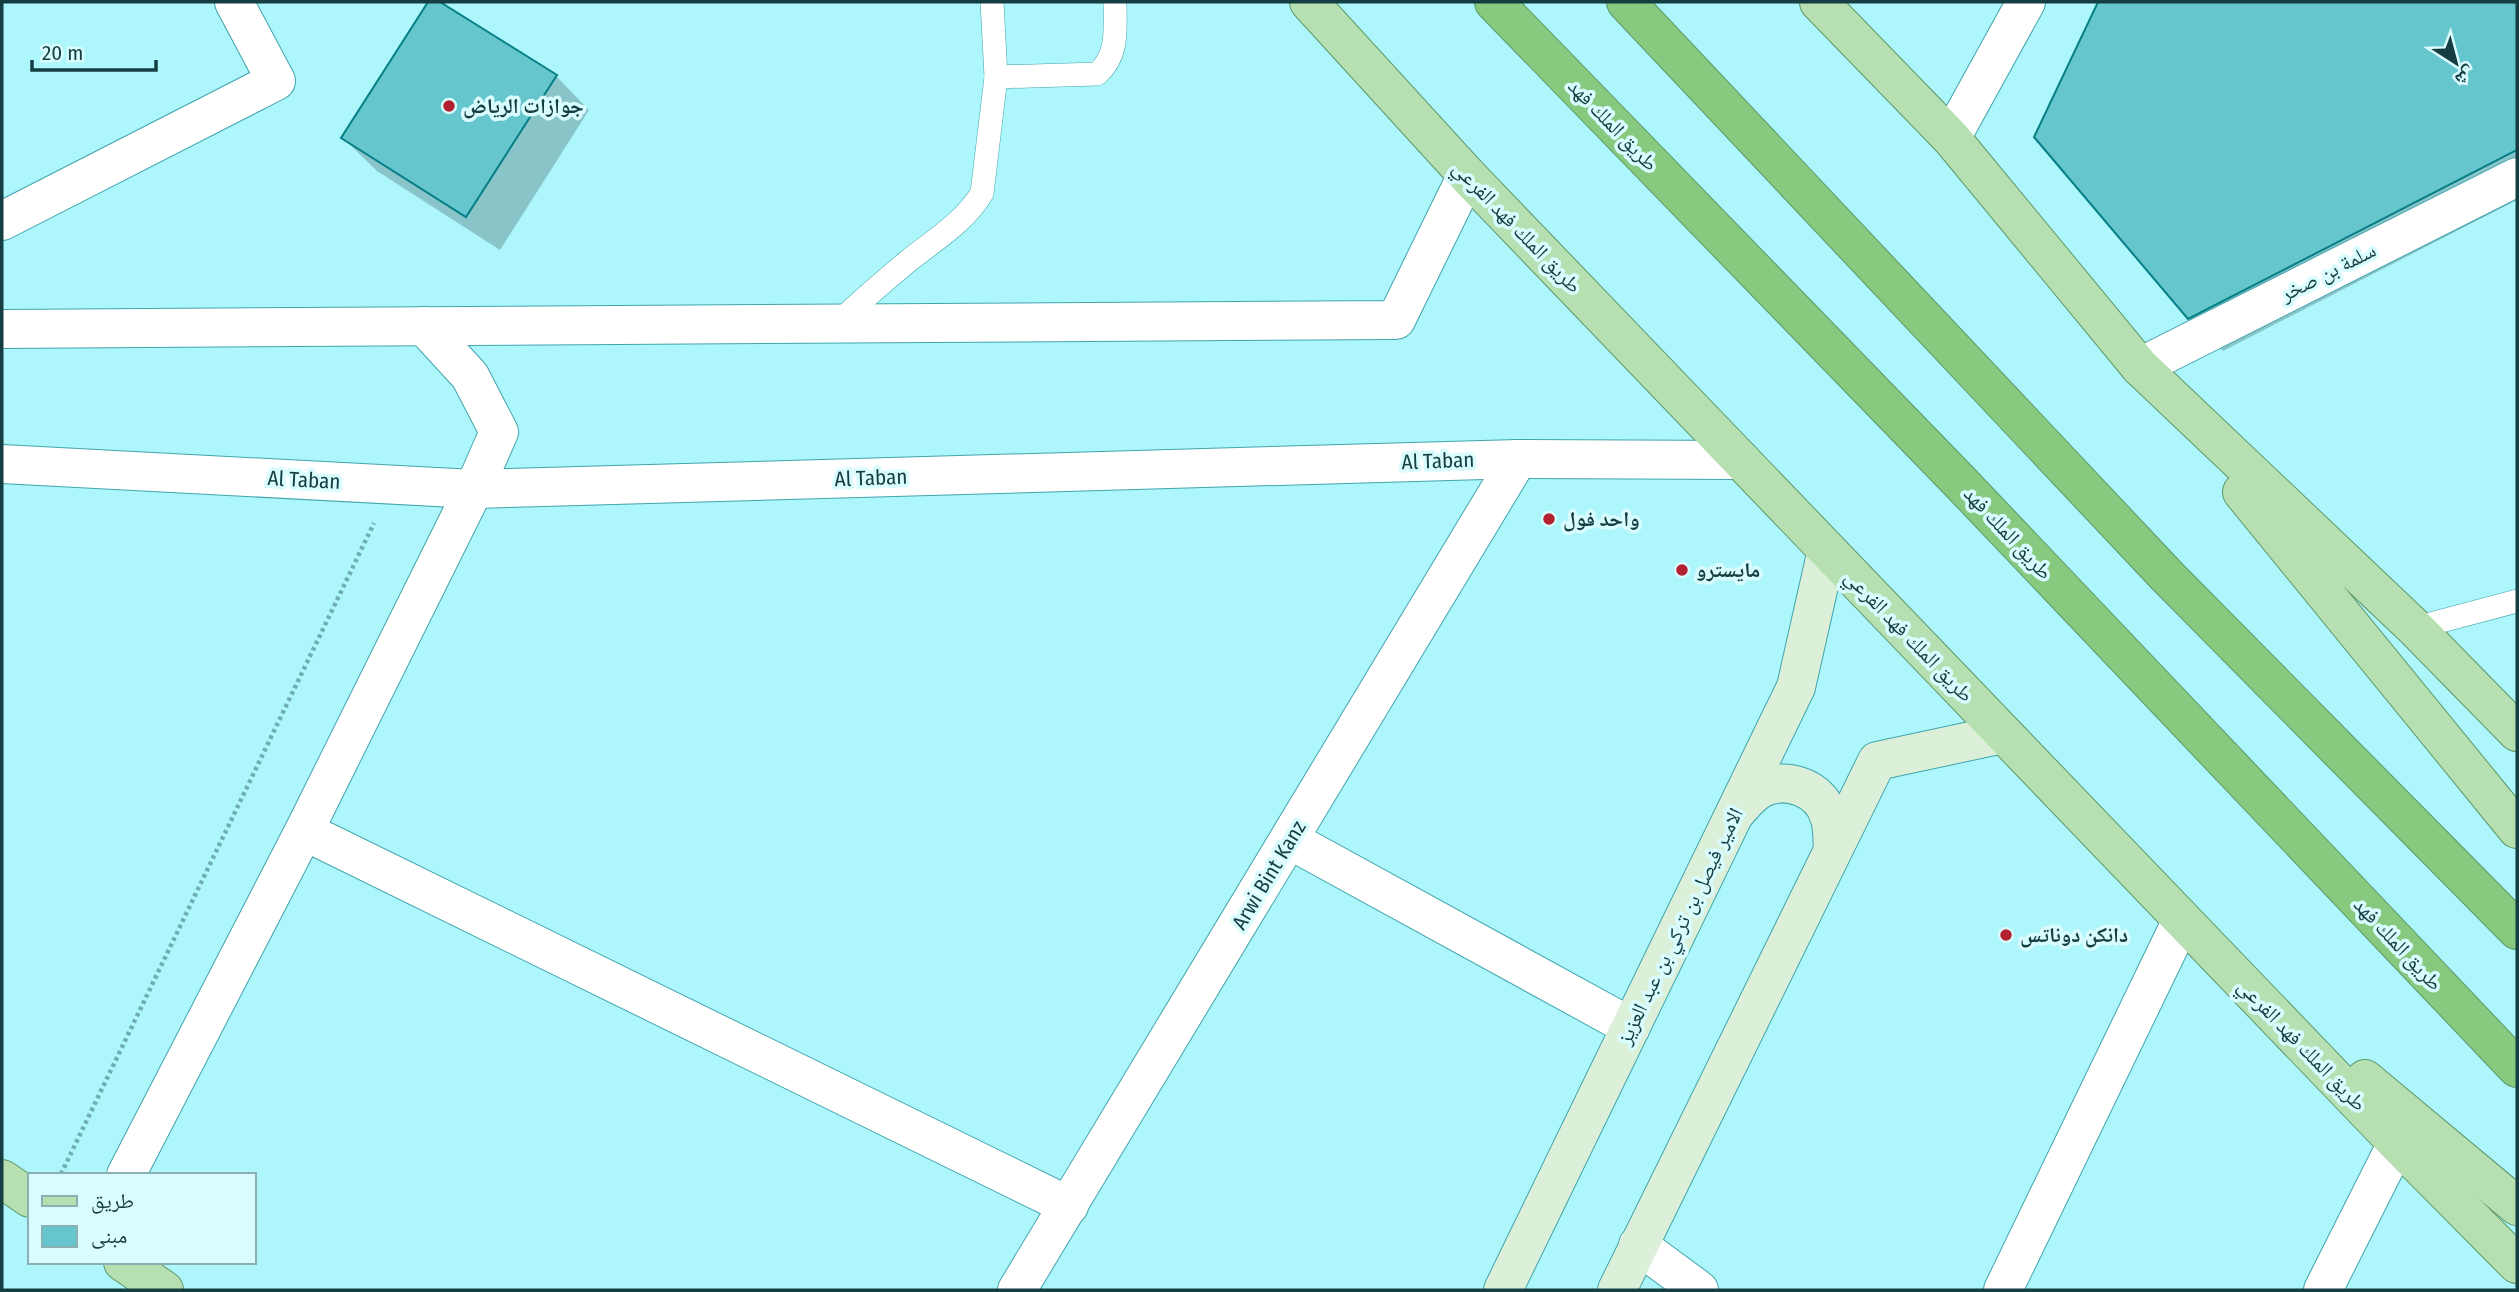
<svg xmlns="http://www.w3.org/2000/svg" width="2519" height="1292" font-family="'Fira Sans Condensed','Noto Naskh Arabic',sans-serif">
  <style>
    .shadow { fill: #0003 }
    .building { fill: #66c6cd; stroke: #067f86; stroke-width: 2 }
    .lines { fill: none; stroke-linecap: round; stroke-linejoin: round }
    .service-casing { stroke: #42a5ac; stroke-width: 24 }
    .minor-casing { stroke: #42a5ac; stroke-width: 40 }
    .tertiary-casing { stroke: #42a5ac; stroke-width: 40 }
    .secondary-casing { stroke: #42a5ac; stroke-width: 40 }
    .primary-casing { stroke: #5e9869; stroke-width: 40 }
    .motorway-casing { stroke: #5e9869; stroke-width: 40 }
    .path { stroke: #70adb2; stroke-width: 4.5; stroke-dasharray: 3.5 3.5; stroke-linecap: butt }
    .service { stroke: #fff; stroke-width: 23 }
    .minor { stroke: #fff; stroke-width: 38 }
    .tertiary { stroke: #fff; stroke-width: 38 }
    .secondary { stroke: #dbefd9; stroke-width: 38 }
    .primary { stroke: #b6dfb2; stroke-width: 38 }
    .motorway { stroke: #86c97f; stroke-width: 38 }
    .poi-dot { fill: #b32130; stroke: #d9fcff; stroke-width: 2.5 }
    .labels { text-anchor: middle; stroke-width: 7; stroke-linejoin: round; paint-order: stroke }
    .poi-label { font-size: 21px; font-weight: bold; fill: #143e41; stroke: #d9fcff; text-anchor: start }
    .street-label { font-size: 21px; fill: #143e41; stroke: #d9fcff }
  </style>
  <rect width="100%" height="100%" fill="#acf6fc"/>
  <g class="shadow">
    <path d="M430,2h7l119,74 33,34 -89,140 -123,-79 -34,-33z"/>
    <path d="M2100,2h417v198l-294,151 -34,-33 -153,-182z"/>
  </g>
  <g class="building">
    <path d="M428,2h12l117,73 -91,142 -125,-79z"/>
    <path d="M2098,2h419v148l-329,169 -154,-182z"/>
  </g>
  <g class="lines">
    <g class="service-casing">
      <g id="service">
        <path d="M992,2l4,75"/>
        <path d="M838,323c22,-21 45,-41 69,-61 27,-22 57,-39 75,-69l14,-116 101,-3c22,-19 18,-45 18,-72"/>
        <path d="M2415,628l102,-27"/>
      </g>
    </g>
    <g class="minor-casing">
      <g id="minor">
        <path d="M2,221l274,-140 -42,-79"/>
        <path d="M2140,367l377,-190"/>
        <path d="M304,831l765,375"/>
        <path d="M1290,840l341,187"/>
        <path d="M126,1175l178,-344 170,-342 25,-57 -29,-56 -46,-50"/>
        <path d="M1638,1245l61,45"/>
        <path d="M1017,1290l501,-831"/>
        <path d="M2003,1290l179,-370"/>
        <path d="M2323,1290l74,-147"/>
      </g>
    </g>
    <g class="tertiary-casing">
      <g id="tertiary">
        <path d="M1951,138l75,-136"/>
        <path d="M2,329l1394,-9 71,-145"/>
        <path d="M2,464l472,25 1044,-30 223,1"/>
      </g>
    </g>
    <g class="secondary-casing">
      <g id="secondary">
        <path d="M1738,810c7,-8 14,-17 24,-22 26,-12 59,1 67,28 4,10 3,22 4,33"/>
        <path d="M1503,1290l293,-603 31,-137"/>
        <path d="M1617,1290l260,-529 126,-27"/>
      </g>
    </g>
    <g class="primary-casing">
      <g id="primary">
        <path d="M1309,2l158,173 930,968 120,121"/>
        <path d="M1819,2l132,136 189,229 275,261 102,104"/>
        <path d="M2242,492l275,337"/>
        <path d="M2365,1079l152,127"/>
        <path d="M2,1179l28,19"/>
        <path d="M123,1262l41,28"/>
      </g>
    </g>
    <g class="motorway-casing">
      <g id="motorway">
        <path d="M1494,2l467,481 556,585"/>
        <path d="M1626,2l540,573 351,355"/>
      </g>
    </g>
    <path class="path" d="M61,1174l313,-651"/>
    <use href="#service" class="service"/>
    <use href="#minor" class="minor"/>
    <use href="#tertiary" class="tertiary"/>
    <use href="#secondary" class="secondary"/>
    <use href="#primary" class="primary"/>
    <use href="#motorway" class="motorway"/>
  </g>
  <g class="poi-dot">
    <circle cx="449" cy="106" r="7"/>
    <circle cx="1549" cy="519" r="7"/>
    <circle cx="1682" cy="570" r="7"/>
    <circle cx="2006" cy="935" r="7"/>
  </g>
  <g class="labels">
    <g class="poi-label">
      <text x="463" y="113">جوازات الرياض</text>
      <text x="1563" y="526">واحد فول</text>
      <text x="1696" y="577">مايسترو</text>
      <text x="2020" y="942">دانكن دوناتس</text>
    </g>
    <g class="street-label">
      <text transform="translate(1613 125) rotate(46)" y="7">طريق الملك فهد</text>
      <text transform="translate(1517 227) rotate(46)" y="7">طريق الملك فهد الفرعي</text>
      <text transform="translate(2328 272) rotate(-27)" y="7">سلمة بن صخر</text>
      <text transform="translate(1438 461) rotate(-2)" y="7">Al Taban</text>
      <text transform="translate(871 478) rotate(-2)" y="7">Al Taban</text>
      <text transform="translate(304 480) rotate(3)" y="7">Al Taban</text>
      <text transform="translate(2008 533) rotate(47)" y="7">طريق الملك فهد</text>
      <text transform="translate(1909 636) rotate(46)" y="7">طريق الملك فهد الفرعي</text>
      <text transform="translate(1269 875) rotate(-59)" y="7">Arwi Bint Kanz</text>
      <text transform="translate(1680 926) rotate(-64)" y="7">الامير فيصل بن تركي بن عبد العزيز</text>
      <text transform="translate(2398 944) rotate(47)" y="7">طريق الملك فهد</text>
      <text transform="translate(2302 1045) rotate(46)" y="7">طريق الملك فهد الفرعي</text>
    </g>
  </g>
  <rect width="2519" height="1292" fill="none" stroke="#143e41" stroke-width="7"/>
  <rect x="28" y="1173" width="228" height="91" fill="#d9fcff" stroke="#8ab0b3" stroke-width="2"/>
  <rect x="42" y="1196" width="35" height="10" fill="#b6dfb2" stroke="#8ab0b3" stroke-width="2"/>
  <text x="91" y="1208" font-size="21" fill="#143e41">طريق</text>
  <rect x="42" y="1226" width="35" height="21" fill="#66c6cd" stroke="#8ab0b3" stroke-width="2"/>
  <text x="91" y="1243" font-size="21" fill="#143e41">مبنى</text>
  <g transform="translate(2456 63) rotate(144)" stroke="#d9fcff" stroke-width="5" paint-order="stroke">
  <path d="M0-5L12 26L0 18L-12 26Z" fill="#143e41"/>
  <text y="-10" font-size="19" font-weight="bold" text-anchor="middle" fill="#143e41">ش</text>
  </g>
  <path d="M32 60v10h124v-10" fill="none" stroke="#143e41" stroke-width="3.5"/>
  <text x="42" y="60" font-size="21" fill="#143e41" stroke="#d9fcff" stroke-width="5" paint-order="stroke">20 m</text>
</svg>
